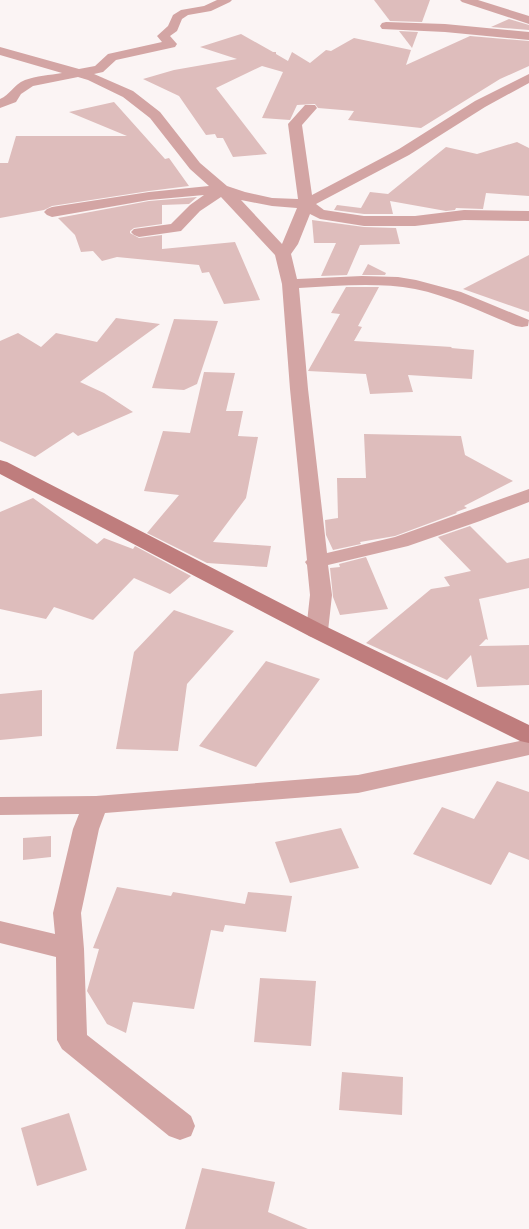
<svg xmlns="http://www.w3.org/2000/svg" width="529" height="1229" font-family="Quicksand,sans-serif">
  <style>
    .building { fill: #debdbc }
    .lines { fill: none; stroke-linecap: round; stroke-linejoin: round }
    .street { fill: #d3a5a4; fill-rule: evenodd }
    .secondary { fill: #bf7d7d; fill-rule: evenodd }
  </style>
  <rect width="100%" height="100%" fill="#fbf4f4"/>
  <g class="building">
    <path d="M374,0h56l-8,22 -32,-1z"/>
    <path d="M509,19l20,6v5l-38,-3z"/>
    <path d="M399,31l19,1 -6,16z"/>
    <path d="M241,34l32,18h3v2l12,7 4,-9 18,11 16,-13 5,1 23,-13 57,12 -5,15 64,-29 59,5v25l-29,13 -79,49 -73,-8 6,-9 -36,-3 -3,-4 -18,1 -7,15 -28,-2 21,-46 -21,-6 -46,22 51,66 -34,3 -10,-19h-6l-2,-4 -9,1 -27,-39 -36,-17 31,-9 63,-11 -37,-12z"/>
    <path d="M114,102l51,57 4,-1 20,28 -40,5 -97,15 -8,4 -44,8v-55h8l8,-27h111l-58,-24z"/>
    <path d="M517,142l12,6v48l-43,-3 -3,16 -27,-1 -1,2 -9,1 -56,-10 3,13h-29l-30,-4 3,-5 24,3 9,-16 18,2 58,-47 31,7z"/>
    <path d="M197,197l-8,7 -27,1v19l-28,4 -4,3v2l9,5 23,-3v14l73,-7 25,58 -36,4 -15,-32 -7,1 -3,-8 -82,-8 -15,4 -9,-10 -12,1 -6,-17 -17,-17 91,-17z"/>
    <path d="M312,220l52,7 32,1 4,16 -40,1 -13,30 -26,1 15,-33h-22z"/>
    <path d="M529,255v57l-66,-23z"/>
    <path d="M368,264l18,9 -1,2h-23z"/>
    <path d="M346,287h33l-21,39 4,1 -8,14 98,6 -1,1 23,2 -2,29 -64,-4 5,17 -43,2 -4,-20 -58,-3 32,-57 -9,-1z"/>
    <path d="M116,318l44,6 -80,58 24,11 29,19 -55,24 -5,-4 -38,25 -35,-16v-100l18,-8 23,14 15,-14 41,9z"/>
    <path d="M174,319l44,2 -21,63 -13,6 -32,-2z"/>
    <path d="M204,372l31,1 -9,38h17l-5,25 20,1 -12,61 -33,44 58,4 -4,21 -60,-4 -60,-30 32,-38 -35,-4 19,-60 27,2z"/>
    <path d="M364,434l97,2 4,19 48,26 -49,25 3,2 -11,4 1,1 -62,23 -35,6 1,2 -28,6 -7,-15 -1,-15 13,-2 -1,-40h29z"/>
    <path d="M33,498l64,46 7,-6 29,11 2,-3 56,30 -21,18 -36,-16 -41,42 -39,-13 -8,12 -46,-10v-97z"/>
    <path d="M470,526l37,37 22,-5v30l-50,11 9,41 -2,-1 -7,7 50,-1v40l-52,2 -6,-32 -24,25 -81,-37 65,-54 19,-3 -6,-9 27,-6 -33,-34z"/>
    <path d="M366,557l22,52 -48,6 -7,-18 -3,-29 10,-1 -1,-3z"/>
    <path d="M174,610l60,21 -47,53 -9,67 -62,-2 18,-97z"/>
    <path d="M266,661l54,18 -64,88 -57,-21z"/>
    <path d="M42,690v46l-42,4v-46z"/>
    <path d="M497,781l32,11v68l-20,-8 -18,33 -78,-31 29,-47 32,12z"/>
    <path d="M341,828l18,40 -69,15 -15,-41z"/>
    <path d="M51,836v21l-28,3v-22z"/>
    <path d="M117,887l54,9 2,-4 72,12 3,-12 44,4 -6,36 -61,-7 -2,7 -12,-2 -17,79 -61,-7 -7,31 -19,-9 -20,-33 12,-42 -6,-1z"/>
    <path d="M260,978l56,3 -5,65 -57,-4z"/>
    <path d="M342,1072l61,5 -1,38 -63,-5z"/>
    <path d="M69,1113l18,57 -50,16 -16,-58z"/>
    <path d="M202,1168l73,14 -7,30 40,17h-123z"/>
  </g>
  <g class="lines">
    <g class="street">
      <path d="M217,0h15l-2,2 -19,9 -23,4 -6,4 -5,12 -7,5 7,8 -2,3 -59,13 -13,12 -9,2 39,17 27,21 40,51 27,23 18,6 27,6 26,1 -10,-75 17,-19h10l2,3 -15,17 10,70 87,-46 76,-48 54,-27v9l-44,24 -76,48 -93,49 8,6 40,6h51l49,-6 65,1v10l-65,-1 -49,6h-51l-44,-7 -10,-5 -12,30 -7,10 6,25 65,-3 36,1 18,3 45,12 68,28 -1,6 -6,1 -6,-1c-33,-13 -66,-30 -101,-37 -38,-7 -78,-3 -116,-1l9,101 19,164 68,-16 134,-48v13l-49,19 -72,25 -80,19 4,30 -4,36 -3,5 -8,2 -8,-2 -3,-5 4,-36 -3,-30 -2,-3 2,-2 -17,-171 -8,-105 -7,-29 -54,-58 -21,14 -19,20 -42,6 -5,-2 -3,-3 3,-3 37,-5 19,-19 14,-10 -55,5 -97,17 -5,-2 -3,-3 3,-3 5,-2 97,-15 60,-6 -19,-17 -40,-51 -27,-21 -35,-17 -10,-3 -45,9 -12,8 -5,8 -16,6v-9c10,-4 13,-14 25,-19 11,-4 25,-5 37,-7l-62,-18v-8l79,22 16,-3 13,-12 54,-12 -5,-6 11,-10 5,-11 8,-5 23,-4zM241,200l31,6 25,2 -15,36z"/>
      <path d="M460,0h18l51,16v8l-67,-22z"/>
      <path d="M386,22l59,2 84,8v8l-84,-8 -63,-3 -2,-3 2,-3z"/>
      <path d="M529,739v16l-171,38 -253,20 -6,16 -18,84 3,36 3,86 104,81 4,10 -4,10 -11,4 -11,-4 -107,-87 -5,-9 -1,-83 -56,-14v-22l55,13 -2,-21 20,-84 6,-15 -79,1v-18l96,-1 262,-21z"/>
    </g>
    <path class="secondary" d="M0,460l7,2 318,164 204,99v18l-9,-2 -211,-105 -309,-162z"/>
  </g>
</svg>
